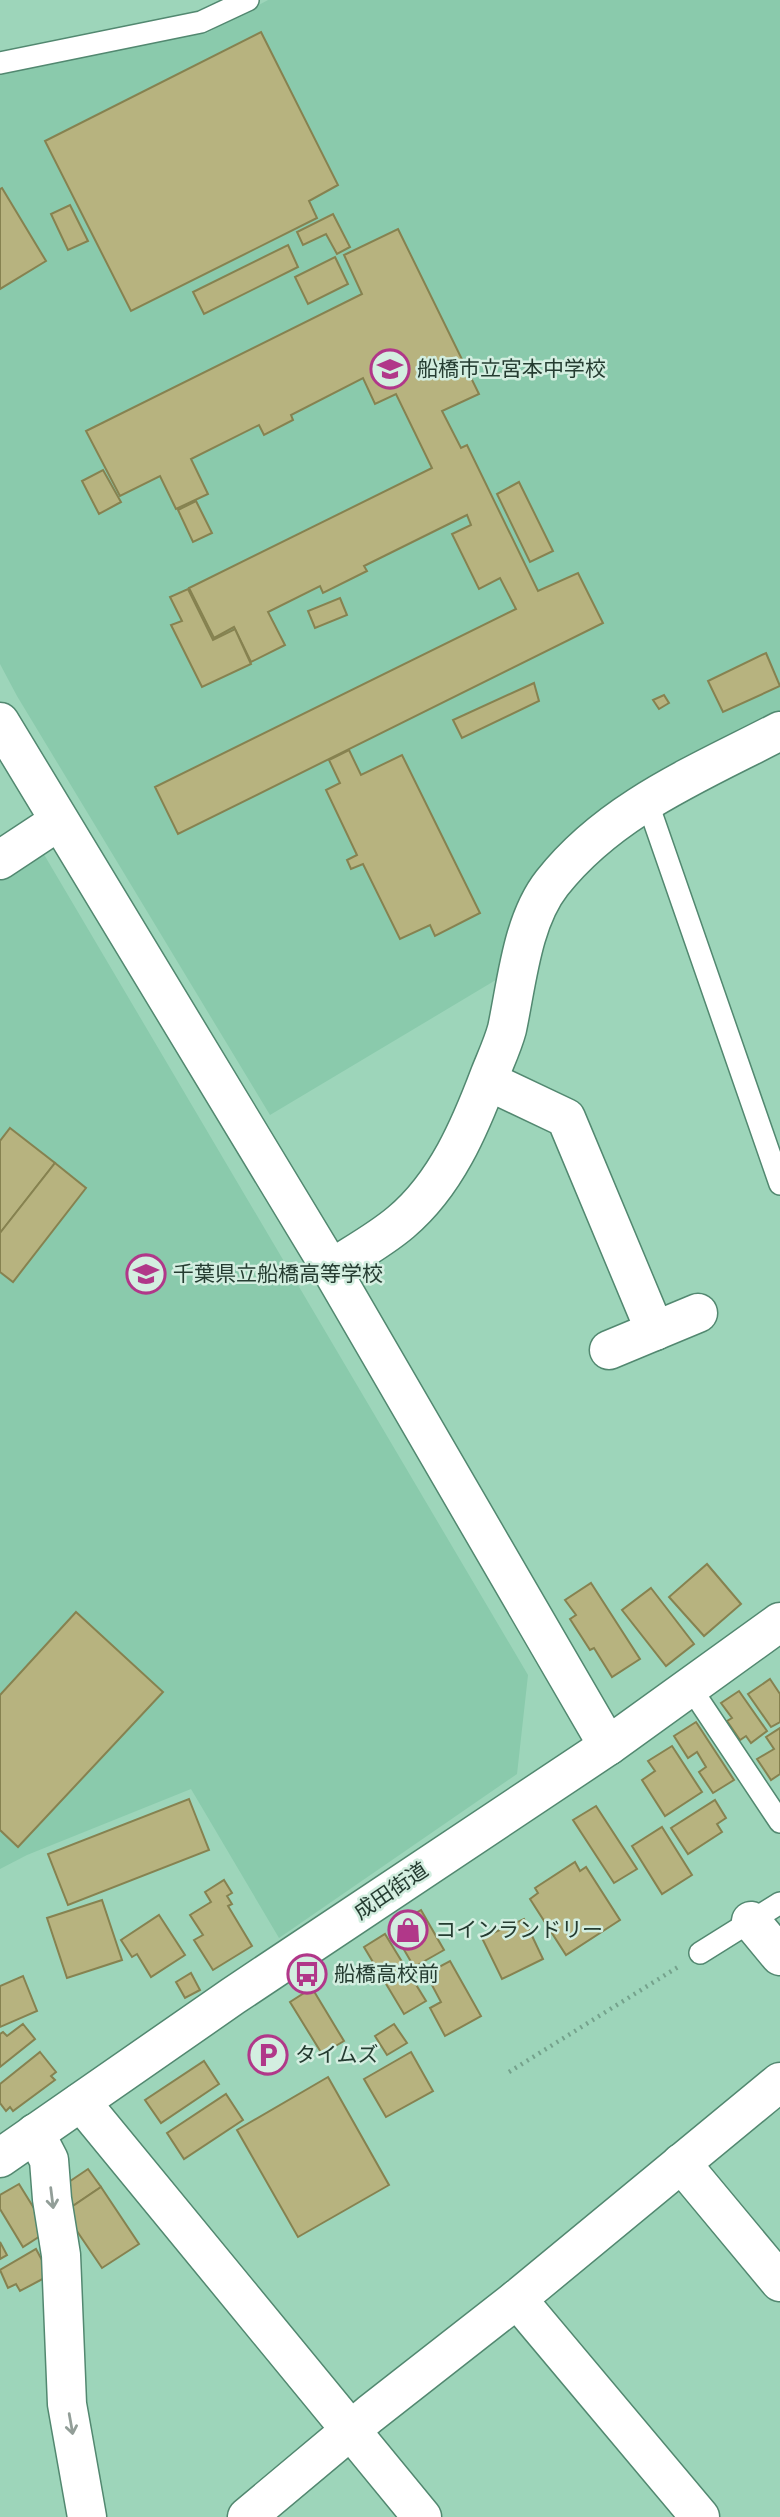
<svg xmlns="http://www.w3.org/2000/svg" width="780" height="2517" font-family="'PT Sans','Noto Sans JP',sans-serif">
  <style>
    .built { fill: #8acaac }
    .building { fill: #b7b37f; stroke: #868250; stroke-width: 2 }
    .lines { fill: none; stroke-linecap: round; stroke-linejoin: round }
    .service-casing { stroke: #528870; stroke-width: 24 }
    .minor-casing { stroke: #528870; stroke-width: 41 }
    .tertiary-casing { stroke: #528870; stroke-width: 41 }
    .path { stroke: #75a28c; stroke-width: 4.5; stroke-dasharray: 2 5; stroke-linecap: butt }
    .service { stroke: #fff; stroke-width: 21 }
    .minor { stroke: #fff; stroke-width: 38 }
    .tertiary { stroke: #fff; stroke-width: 38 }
    .oneway { stroke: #929e98 }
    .labels { text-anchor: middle; stroke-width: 5; stroke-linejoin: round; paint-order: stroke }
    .poi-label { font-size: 21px; fill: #253c31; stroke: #d3eee0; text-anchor: start }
    .street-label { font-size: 21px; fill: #253c31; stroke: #d3eee0 }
  </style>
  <rect width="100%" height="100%" fill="#9dd5ba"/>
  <g class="built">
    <path d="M268,0h512v721l-138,72 -131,178 -241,144 -253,-419 -17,-32v-590l85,-20 122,-21z"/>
    <path d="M39,846l489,829 -11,99 -238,164 -88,-149 -164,66 -27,14v-995z"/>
  </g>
  <g class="building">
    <path d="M261,32l77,153 -29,16 8,17 -186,93 -86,-170z"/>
    <path d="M2,188l44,73 -46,28v-100z"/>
    <path d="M70,205l18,36 -20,9 -17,-36z"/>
    <path d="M333,214l17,33 -13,7 -11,-20 -23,11 -6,-13z"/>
    <path d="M398,229l81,165 -37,17 19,37 6,-3 71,146 40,-18 25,50 -425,211 -23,-47 361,-178 -16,-31 -21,11 -27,-55 19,-9 -4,-10 -103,51 3,5 -44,22 -3,-7 -52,26 17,33 -34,17 -17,-35 -20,11 -25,-50 243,-120 -36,-74 -21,10 -12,-26 -72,37 2,5 -29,15 -5,-10 -68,34 17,35 -32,15 -16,-33 -40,20 -34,-65 276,-137 -18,-39z"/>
    <path d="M288,245l10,22 -94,47 -11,-22z"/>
    <path d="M335,257l13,27 -40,20 -13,-27z"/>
    <path d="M103,470l18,32 -22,12 -17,-33z"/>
    <path d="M519,482l34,69 -23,11 -33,-68z"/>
    <path d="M196,501l16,32 -19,9 -15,-32z"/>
    <path d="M188,589l25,51 22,-11 16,35 -49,23 -31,-62 11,-4 -12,-24z"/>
    <path d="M340,598l7,17 -32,13 -7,-17z"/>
    <path d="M766,653l14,33 -57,26 -15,-31z"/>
    <path d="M534,683l5,18 -77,37 -9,-18z"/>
    <path d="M664,695l5,8 -10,6 -6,-9z"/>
    <path d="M349,750l12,25 41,-20 78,158 -45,23 -5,-11 -30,14 -37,-75 -12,5 -4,-9 10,-5 -31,-65 14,-7 -11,-23z"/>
    <path d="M10,1128l45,35 -55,70v-92z"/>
    <path d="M55,1163l31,25 -73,94 -13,-10v-39z"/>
    <path d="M707,1564l34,40 -37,32 -35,-39z"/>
    <path d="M591,1583l49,76 -28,18 -18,-29 -4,2 -20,-31 6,-4 -11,-15z"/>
    <path d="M651,1588l43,56 -28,22 -44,-56z"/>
    <path d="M76,1612l87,80 -145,155 -18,-17v-135z"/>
    <path d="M770,1679l10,15v28l-9,5 -23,-33z"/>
    <path d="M739,1691l28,40 -16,12 -5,-7 -6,4 -13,-19 5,-3 -11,-15z"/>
    <path d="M696,1722l38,58 -21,13 -14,-21 7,-5 -9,-15 -9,6 -14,-22z"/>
    <path d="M780,1728v46l-9,6 -14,-21 17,-10 -8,-12z"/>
    <path d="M672,1746l30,46 -37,24 -23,-36 13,-9 -7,-10z"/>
    <path d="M189,1799l20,51 -141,55 -20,-51z"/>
    <path d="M715,1800l11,18 -9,6 5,8 -34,22 -17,-26z"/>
    <path d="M596,1806l41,63 -23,14 -41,-63z"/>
    <path d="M662,1827l30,48 -30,19 -30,-48z"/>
    <path d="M575,1862l5,9 6,-4 34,53 -54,35 -36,-56 8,-6 -3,-5z"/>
    <path d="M224,1880l8,13 -5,3 5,8 -4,2 24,40 -39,24 -19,-30 9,-5 -13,-20 21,-13 -6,-10z"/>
    <path d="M102,1900l20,60 -55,18 -20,-60z"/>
    <path d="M421,1910l23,40 -30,17 -23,-40z"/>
    <path d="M159,1915l26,40 -34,22 -14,-23 -5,3 -11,-17z"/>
    <path d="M524,1919l19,40 -41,20 -20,-41z"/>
    <path d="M385,1934l41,67 -22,13 -40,-67z"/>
    <path d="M450,1961l31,55 -36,20 -15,-28 11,-6 -15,-28z"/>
    <path d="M191,1973l9,17 -15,8 -9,-16z"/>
    <path d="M23,1976l14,35 -37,16v-41z"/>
    <path d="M312,1988l32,53 -22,13 -32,-52z"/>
    <path d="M23,2024l12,15 -35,28v-33l3,-2 4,4z"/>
    <path d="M394,2024l13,19 -20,12 -12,-19z"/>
    <path d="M40,2052l16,20 -5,4 4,4 -42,31 -3,-4 -4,4 -6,-8v-19z"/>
    <path d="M411,2052l22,39 -47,26 -22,-38z"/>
    <path d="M204,2061l15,23 -58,39 -16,-23z"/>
    <path d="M328,2077l61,108 -91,52 -61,-107z"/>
    <path d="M226,2094l17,26 -59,39 -17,-26z"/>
    <path d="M88,2169l13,18 -37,25 -4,-24z"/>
    <path d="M19,2184l29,47 -25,16 -23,-38v-14z"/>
    <path d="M101,2187l38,57 -37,24 -38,-56z"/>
    <path d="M0,2242l7,13 -7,4z"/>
    <path d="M36,2249l14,26 -30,16 -4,-7 -8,4 -8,-18z"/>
  </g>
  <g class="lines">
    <g class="service-casing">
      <g id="service">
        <path d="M0,63l201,-41 47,-22"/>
        <path d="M647,801l133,383"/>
        <path d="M690,1687l90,135"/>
        <path d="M700,1953l80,-50"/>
      </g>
    </g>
    <g class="minor-casing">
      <g id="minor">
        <path d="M0,860l59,-39"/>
        <path d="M488,1081l78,37 89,213"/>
        <path d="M331,1269c23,-15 49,-29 70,-47 45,-38 69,-95 89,-148 6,-15 13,-30 17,-45 10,-47 15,-108 45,-146 58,-74 147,-110 228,-152"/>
        <path d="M609,1350l89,-37"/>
        <path d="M751,1921l29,35"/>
        <path d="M35,2133l14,27 3,39 9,56 6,149 20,113"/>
        <path d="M681,2163l99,119"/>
        <path d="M517,2299l183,218"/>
        <path d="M247,2517l123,-103 147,-115 263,-217"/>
      </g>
    </g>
    <g class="tertiary-casing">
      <g id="tertiary">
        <path d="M0,722l331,547 277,477"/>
        <path d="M81,2102l341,415"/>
        <path d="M0,2158l233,-162 375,-250 172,-124"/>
      </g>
    </g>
    <path class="path" d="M509,2072l169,-105"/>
    <use href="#service" class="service"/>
    <use href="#minor" class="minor"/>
    <use href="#tertiary" class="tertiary"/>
  </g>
  <defs><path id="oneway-shaft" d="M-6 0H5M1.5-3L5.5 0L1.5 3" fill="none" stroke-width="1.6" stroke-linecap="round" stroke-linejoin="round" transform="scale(1.75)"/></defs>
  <g class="oneway">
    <use href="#oneway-shaft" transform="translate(52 2198) rotate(83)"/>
    <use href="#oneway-shaft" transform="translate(71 2424) rotate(80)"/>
  </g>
  <defs>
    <g id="school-ring" transform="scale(2.0125)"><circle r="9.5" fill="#d3eee0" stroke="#b13789" stroke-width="1.5"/><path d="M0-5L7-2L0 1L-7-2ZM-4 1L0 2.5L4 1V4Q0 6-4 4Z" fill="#b13789"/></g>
    <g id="shop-ring" transform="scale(2.0125)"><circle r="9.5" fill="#d3eee0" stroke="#b13789" stroke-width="1.5"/><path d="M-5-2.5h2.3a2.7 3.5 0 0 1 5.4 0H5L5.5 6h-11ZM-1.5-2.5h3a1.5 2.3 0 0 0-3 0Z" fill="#b13789"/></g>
    <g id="bus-ring" transform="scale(2.0125)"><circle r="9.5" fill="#d3eee0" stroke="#b13789" stroke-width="1.5"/><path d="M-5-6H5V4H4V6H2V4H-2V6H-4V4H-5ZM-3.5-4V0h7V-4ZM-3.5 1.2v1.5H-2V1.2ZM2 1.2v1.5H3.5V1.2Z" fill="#b13789"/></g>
    <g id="parking-ring" transform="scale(2.0125)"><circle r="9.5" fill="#d3eee0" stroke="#b13789" stroke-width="1.5"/><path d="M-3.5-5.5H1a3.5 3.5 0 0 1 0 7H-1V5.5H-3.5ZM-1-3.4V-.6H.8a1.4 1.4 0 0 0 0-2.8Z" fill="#b13789"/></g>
  </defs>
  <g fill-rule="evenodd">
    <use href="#school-ring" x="390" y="369"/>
    <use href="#school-ring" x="146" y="1274"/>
    <use href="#shop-ring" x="408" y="1930"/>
    <use href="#bus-ring" x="307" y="1974"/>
    <use href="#parking-ring" x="268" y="2055"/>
  </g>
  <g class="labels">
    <g class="poi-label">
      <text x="417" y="376">船橋市立宮本中学校</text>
      <text x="173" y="1281">千葉県立船橋高等学校</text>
      <text x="435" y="1937">コインランドリー</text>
      <text x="334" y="1981">船橋高校前</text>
      <text x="295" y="2062">タイムズ</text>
    </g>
    <g class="street-label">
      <text transform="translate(391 1891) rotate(-34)" y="7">成田街道</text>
    </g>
  </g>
</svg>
